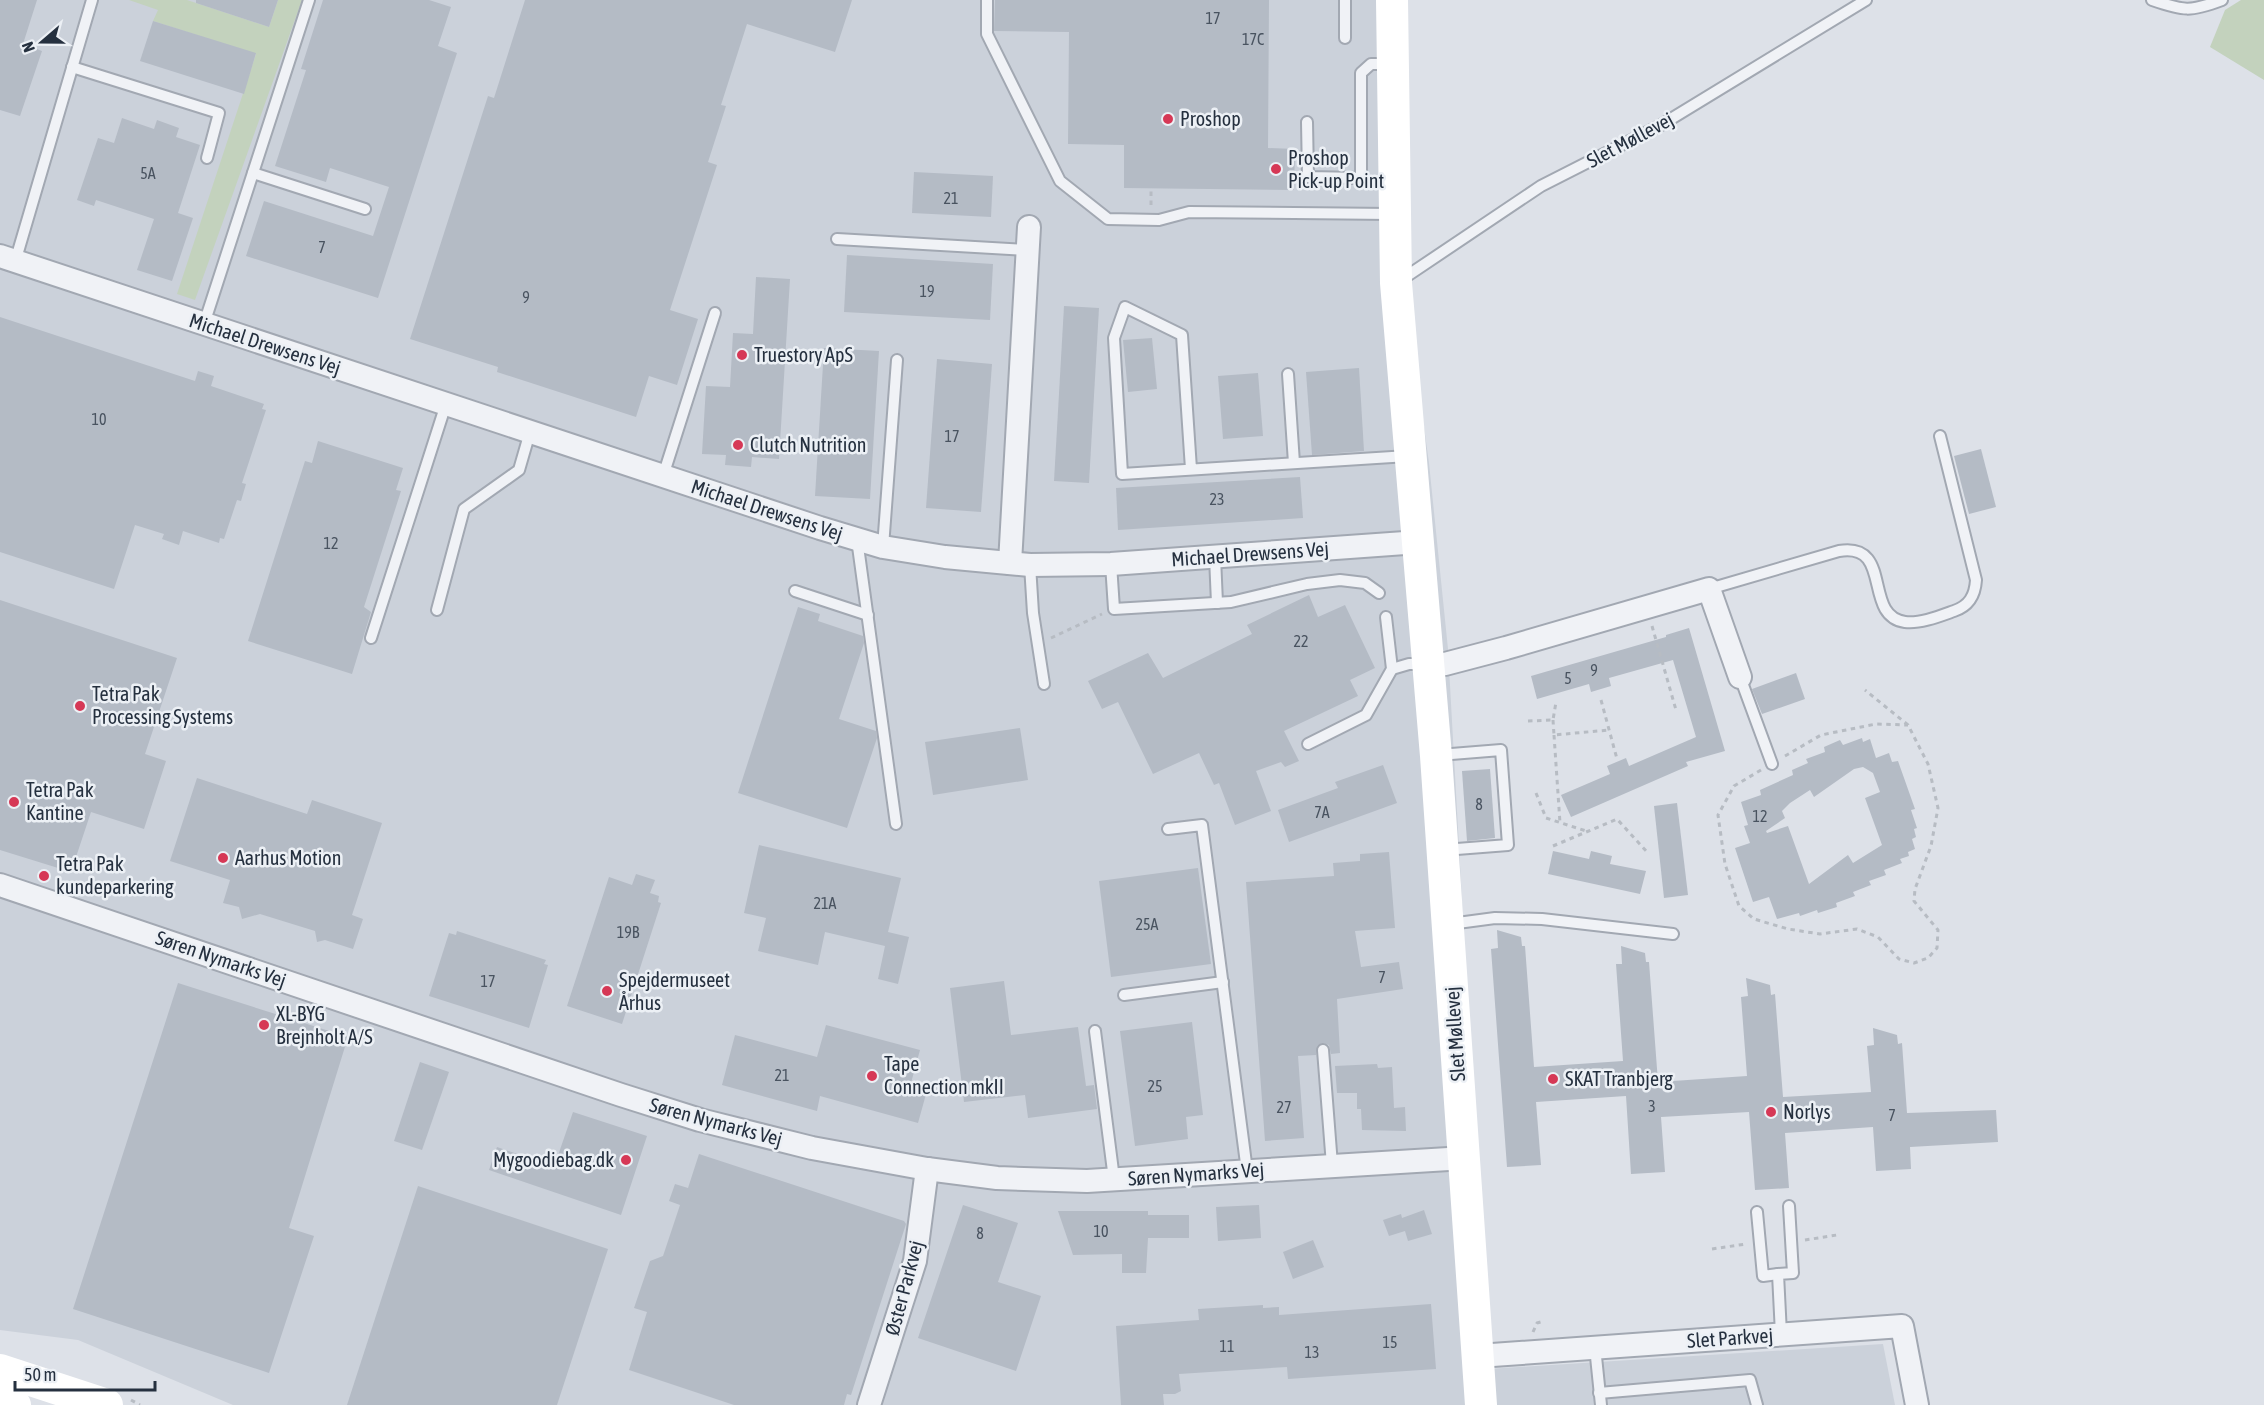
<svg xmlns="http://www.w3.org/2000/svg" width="2264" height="1405" font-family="'Asap Condensed',sans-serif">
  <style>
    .built { fill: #cbd1da }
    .green { fill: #c3d2bd }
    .building { fill: #b4bbc5; fill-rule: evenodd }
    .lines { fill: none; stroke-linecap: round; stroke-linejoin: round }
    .lane-casing { stroke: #a2a8b2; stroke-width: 14 }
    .street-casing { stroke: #a2a8b2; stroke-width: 26 }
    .path { stroke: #b7bcc3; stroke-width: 3; stroke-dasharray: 4.5 4.5; stroke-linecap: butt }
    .lane { stroke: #f0f2f6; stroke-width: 10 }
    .street { stroke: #f0f2f6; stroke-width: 22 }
    .secondary { stroke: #fff; stroke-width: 32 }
    .poi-dot { fill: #d63856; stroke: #ecf0f5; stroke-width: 2 }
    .labels { text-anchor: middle; stroke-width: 5; stroke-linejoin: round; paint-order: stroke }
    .number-label { font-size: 16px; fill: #495360 }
    .poi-label { font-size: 20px; fill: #25303f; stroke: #ecf0f5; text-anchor: start }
    .street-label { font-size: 20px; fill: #25303f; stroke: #ecf0f5 }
  </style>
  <rect width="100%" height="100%" fill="#dde1e8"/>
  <path class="built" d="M0,0h1403l3,297 23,166 19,186 40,720 395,-25 12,61h-1662l-155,-65 -78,-10z"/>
  <g class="green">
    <path d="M129,0h58l82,27 9,-27h24l-107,300 -18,-6 79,-240 -103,-33 5,-11z"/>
    <path d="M2241,0h23v80l-54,-33 15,-37z"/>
  </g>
  <g class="building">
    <path d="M0,0h37l-14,44 19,7 -22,65 -20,-6z"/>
    <path d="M196,0h82l-9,27 -73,-24z"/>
    <path d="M323,0h106l22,7 -13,39 19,7 -79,245 -132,-42 18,-55 109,35 16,-49 -59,-19 -4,14 -51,-16 31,-96 -5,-1z"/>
    <path d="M525,0h327l-17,52 -88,-28 -26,81 5,1 -18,56 9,3 -47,145 28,9 -21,66 -28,-9 -13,41 -139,-45 1,-5 -88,-28 78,-243 6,2z"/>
    <path d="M995,0h274l-1,148 27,1 -1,41 -170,-2v-43l-56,-1 1,-112 -75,-1z"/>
    <path d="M153,21l103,32 -12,41 -104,-33z"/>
    <path d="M122,118l32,11 3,-9 22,8 -3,9 24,8 -22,68 15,5 -21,63 -35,-11 17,-51 -58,-19 -2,6 -17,-6 21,-62 16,5z"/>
    <path d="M914,172l79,4 -2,41 -79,-4z"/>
    <path d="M847,255l146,9 -3,56 -146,-8z"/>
    <path d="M756,277l34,2 -11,180 -27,-2 -1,10 -26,-2 1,-10 -24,-1 4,-68 24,1 3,-54 20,1z"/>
    <path d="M1064,306l35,2 -10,175 -35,-2z"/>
    <path d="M0,317l195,64 3,-10 16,5 -3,10 53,18 -2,5 4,1 -24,73 4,1 -5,17 -4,-1 -13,39 -4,-1 -1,5 -36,-12 -4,14 -17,-6 2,-5 -29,-9 -21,64 -114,-37z"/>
    <path d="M1152,338l5,51 -29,3 -5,-52z"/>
    <path d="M824,348l55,3 -9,148 -55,-3z"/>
    <path d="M937,359l55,5 -11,148 -55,-4z"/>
    <path d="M1359,368l5,83 -52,4 -6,-83z"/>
    <path d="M1258,373l5,63 -40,3 -5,-63z"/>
    <path d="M318,441l85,27 -7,22 5,1 -37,116 7,5 -19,62 -104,-33 57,-180 7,2z"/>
    <path d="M1981,449l15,58 -27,7 -15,-58z"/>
    <path d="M1300,477l3,41 -185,12 -2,-42z"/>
    <path d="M1309,595l9,22 27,-12 30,63 -25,12 8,16 -74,35 15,30 -14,6 -4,-5 -25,9 15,40 -36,14 -16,-42 -5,2 -15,-32 -46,21 -35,-72 -16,7 -14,-28 60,-28 15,25 89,-44 -5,-9z"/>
    <path d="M0,600l177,58 -32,96 21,7 -22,68 -53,-17 -20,60 -71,-22z"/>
    <path d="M798,607l22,7 -2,7 45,15 1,7 -25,76 37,12 1,7 -30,90 -109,-35z"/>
    <path d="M1689,628l36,123 -39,11 2,4 -117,51 -10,-22 49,-21 -3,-8 19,-8 3,8 67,-29 -23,-77 -64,18 2,8 -20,6 -2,-8 -52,15 -6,-23 135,-39v-2z"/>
    <path d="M1796,673l9,26 -43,15 -10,-25z"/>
    <path d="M1020,728l8,52 -95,15 -8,-53z"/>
    <path d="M1862,738l1,4 7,-3 6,19 13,-5 3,9 6,-1 17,48 -4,1 6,18 -3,1 2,8 -4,2 3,10 -7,3 1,4 -9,3 2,4 -18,7 2,5 -17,6 2,4 -18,7 2,4 -19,7 1,4 -19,6 -1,-3 -17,6 -1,-3 -22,6 -8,-22 -16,5 -18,-54 15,-5 -6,-17 4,-1 -7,-23 20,-7 -1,-5 33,-15 -1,-5 16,-7 -2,-4 19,-7 -1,-5 16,-7 3,5zM1863,767l10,6 7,19 -15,6 17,47 -29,18 -5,-8 -39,29 -21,-58 -21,7 -1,-2 19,-13 -3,-7 8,-8 20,-13 4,7 40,-28z"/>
    <path d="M1383,765l14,38 -108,39 -11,-32 60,-22 -3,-6z"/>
    <path d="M1490,769l5,69 -28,3 -5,-70z"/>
    <path d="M197,778l110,36 5,-14 70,23 -30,92 11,4 -10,30 -28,-9 -8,2 -2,-11 -55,-17 -18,5 -3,-12 -16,-4 7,-23 -60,-19z"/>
    <path d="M1677,803l11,92 -24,3 -10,-92z"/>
    <path d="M759,845l142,33 -13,54 21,5 -11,47 -20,-5 7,-33 -60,-14 -7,33 -60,-14 8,-33 -22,-5z"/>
    <path d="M1553,851l36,8 2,-8 21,5 -2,8 36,7 -6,23 -92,-20z"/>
    <path d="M1389,852l6,76 -40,3 6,36 38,-5 4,27 -66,10 3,54 -9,1 -2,-9 -6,-2 -6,3 -1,9 -18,1 6,82 -39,3 -19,-259 88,-6 -1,-13 27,-2v-7z"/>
    <path d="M1198,868l13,96 -100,13 -12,-96z"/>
    <path d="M636,874l19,6 -5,13 9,3 -1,6 3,1 -39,121 -55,-18 42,-129 23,8z"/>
    <path d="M1497,930l24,7 1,9h3l9,121 89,-6 -7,-97h6l-1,-18 24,7 1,9h3l9,120 89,-6 -6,-79 7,-1 -2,-18 24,7 1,10 4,-1 8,103 88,-5 -4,-46 7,-1 -1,-17 24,7 1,9 4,-1 5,70 89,-3 2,32 -88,5 1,22 -35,2 -3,-44 -88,6 4,55 -34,2 -6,-78 -88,5 4,55 -34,2 -5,-78 -90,6 5,63 -34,2 -16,-218 7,-1z"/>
    <path d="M457,931l89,29 -2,4 4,1 -19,63 -100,-32 20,-63 7,2z"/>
    <path d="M1004,981l7,54 67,-8 8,59 8,-1 3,24 -69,9 -3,-23 -61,7 -14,-114z"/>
    <path d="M178,983l170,54 -59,191 25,8 -45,137 -196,-64z"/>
    <path d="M1192,1022l11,93 -17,2 2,22 -53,7 -15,-115z"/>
    <path d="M826,1025l94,25 -9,33 17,4 -10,36 -98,-27 -3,15 -95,-26 13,-50 82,22z"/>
    <path d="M420,1062l29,10 -27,78 -28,-9z"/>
    <path d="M1377,1064l1,4 14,-1 2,41 11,-1 1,24 -44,-1 -1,-21h-4v-16h-20l-2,-27z"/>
    <path d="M573,1112l74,24 -26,79 -132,-45 8,-23 57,20z"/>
    <path d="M699,1154l205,67 2,3 -55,171 -4,-1 -3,11h-110l-105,-35 18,-58 -13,-4 16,-47 13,-5 17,-51 -11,-4 6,-17 13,4z"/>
    <path d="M418,1186l190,63 -51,156h-210z"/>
    <path d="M963,1205l55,18 -20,59 43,14 -25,75 -98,-33z"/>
    <path d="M1259,1205l2,33 -43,3 -2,-34z"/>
    <path d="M1424,1210l8,24 -24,7 -3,-10 -16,5 -6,-16 18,-6 1,4z"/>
    <path d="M1058,1211h90v4h41v23h-41l-2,35h-24v-19l-49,1z"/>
    <path d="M1313,1240l11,27 -31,12 -10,-27z"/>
    <path d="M1431,1304l5,65 -148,10 -1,-12 -108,7 2,17 -6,3h-12l1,11h-43l-5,-79 83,-6 -1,-11 65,-4v3l16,-1v8z"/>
  </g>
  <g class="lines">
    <g class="lane-casing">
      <g id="lane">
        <path d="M987,0v34l73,147 48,38 51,1 30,-8 202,2"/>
        <path d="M2152,0c32,11 38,12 70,0"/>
        <path d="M1345,38v-38"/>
        <path d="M72,67l147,46 -12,45"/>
        <path d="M1307,122l1,55 53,1v-105l10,-9h19"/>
        <path d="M253,173l112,36"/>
        <path d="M837,239l190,11"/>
        <path d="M15,262l77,-262"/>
        <path d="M1401,280l140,-94 120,-61 205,-125"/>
        <path d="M204,324l105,-324"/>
        <path d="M1288,374l6,89"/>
        <path d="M1191,469l-9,-134 -57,-28 -11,31 8,136 286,-18"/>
        <path d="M663,476l52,-163"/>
        <path d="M857,539l39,285"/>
        <path d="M883,547l14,-187"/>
        <path d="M1215,557l2,46"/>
        <path d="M1111,564l3,45 117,-7 76,-18 33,-4 25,3 14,10"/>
        <path d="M1030,565l3,48 11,71"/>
        <path d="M1709,589l130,-38c55,-9 23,65 66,71 15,2 35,-6 49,-11 15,-5 21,-15 22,-31l-36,-144"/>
        <path d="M795,591l73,24"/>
        <path d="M437,610l27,-101 55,-39 11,-38"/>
        <path d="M371,638l75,-234"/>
        <path d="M1392,669l17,-5h18"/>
        <path d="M1740,677l32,87"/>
        <path d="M1308,744l58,-29 26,-46 -6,-52"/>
        <path d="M1439,755l62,-5 7,95 -64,5"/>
        <path d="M1168,829l34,-4 45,346"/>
        <path d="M1450,924l45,-6 47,1 131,15"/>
        <path d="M1124,995l99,-13"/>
        <path d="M1095,1031l19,148"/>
        <path d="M1323,1050l9,115"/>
        <path d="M1757,1212l6,64 15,-2"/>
        <path d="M1781,1334l-3,-60 15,-1 -4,-67"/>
        <path d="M1595,1347l6,58"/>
        <path d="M1599,1393l151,-13 7,25"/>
      </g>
    </g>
    <g class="street-casing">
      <g id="street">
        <path d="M0,256l820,272 63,19 62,10 85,8 81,-1 308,-22"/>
        <path d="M1010,563l19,-336"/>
        <path d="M1428,664h17l61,-16 203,-59 31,88"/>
        <path d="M0,885l621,210 79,25 112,28 115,21 70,9 90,3 378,-23"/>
        <path d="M1478,1356l424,-30 15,79"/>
        <path d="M869,1405l46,-144 12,-92"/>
      </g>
    </g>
    <g class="path">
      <path d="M1151,205v-16"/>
      <path d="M1652,626l24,84"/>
      <path d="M1051,638l51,-24"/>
      <path d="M1601,700l16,59"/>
      <path d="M1553,720l1,15 55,-5"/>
      <path d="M1528,721l25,-1 3,-18"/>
      <path d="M1554,735l6,88"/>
      <path d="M1785,756l36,-21 55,-11 32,1"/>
      <path d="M1761,770l-27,16 -16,29 7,49 14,42 15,13 34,10 32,5 37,-5 21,8 21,22 15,4 14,-5 9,-10 1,-18 -24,-29 1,-12 16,-43 7,-38 -10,-44 -20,-39 -43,-35"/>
      <path d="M1536,793l10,25 40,13"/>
      <path d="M1553,846l64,-27 30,33"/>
      <path d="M1805,1240l32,-5"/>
      <path d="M1712,1249l34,-5"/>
      <path d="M1533,1332l4,-9 7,-2"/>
      <path d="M131,1400l9,5"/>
    </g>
    <use href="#lane" class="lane"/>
    <use href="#street" class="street"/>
    <g class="secondary">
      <path d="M1392,0l4,283 40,473 45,649"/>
      <path d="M0,1370l107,35"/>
      <path d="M0,1399l15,6"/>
    </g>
  </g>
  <g class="poi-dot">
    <circle cx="1168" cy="119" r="6"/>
    <circle cx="1276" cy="169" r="6"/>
    <circle cx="742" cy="355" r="6"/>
    <circle cx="738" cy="445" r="6"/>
    <circle cx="80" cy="706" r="6"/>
    <circle cx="14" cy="802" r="6"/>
    <circle cx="223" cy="858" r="6"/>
    <circle cx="44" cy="876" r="6"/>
    <circle cx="607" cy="991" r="6"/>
    <circle cx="264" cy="1025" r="6"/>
    <circle cx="872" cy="1076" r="6"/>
    <circle cx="1553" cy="1079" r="6"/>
    <circle cx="1771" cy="1112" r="6"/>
    <circle cx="626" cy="1160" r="6"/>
  </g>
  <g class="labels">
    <g class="number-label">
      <text x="1213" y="24">17</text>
      <text x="1253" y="45">17C</text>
      <text x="148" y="179">5A</text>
      <text x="951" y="204">21</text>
      <text x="322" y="253">7</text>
      <text x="927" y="297">19</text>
      <text x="526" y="303">9</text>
      <text x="99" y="425">10</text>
      <text x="952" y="442">17</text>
      <text x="1217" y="505">23</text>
      <text x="331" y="549">12</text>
      <text x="1301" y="647">22</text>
      <text x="1594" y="676">9</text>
      <text x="1568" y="684">5</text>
      <text x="1479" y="810">8</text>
      <text x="1322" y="818">7A</text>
      <text x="1760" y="822">12</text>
      <text x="825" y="909">21A</text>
      <text x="1147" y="930">25A</text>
      <text x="628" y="938">19B</text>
      <text x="1382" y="983">7</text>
      <text x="488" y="987">17</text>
      <text x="782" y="1081">21</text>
      <text x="1155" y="1092">25</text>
      <text x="1652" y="1112">3</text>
      <text x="1284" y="1113">27</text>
      <text x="1892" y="1121">7</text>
      <text x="1101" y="1237">10</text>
      <text x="980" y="1239">8</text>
      <text x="1390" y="1348">15</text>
      <text x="1227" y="1352">11</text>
      <text x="1312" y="1358">13</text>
    </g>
    <g class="poi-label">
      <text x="1180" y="126">Proshop</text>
      <text x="1288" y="165">Proshop<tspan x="1288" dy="23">Pick-up Point</tspan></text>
      <text x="754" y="362">Truestory ApS</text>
      <text x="750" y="452">Clutch Nutrition</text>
      <text x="92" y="701">Tetra Pak<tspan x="92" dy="23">Processing Systems</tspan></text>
      <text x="26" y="797">Tetra Pak<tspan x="26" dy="23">Kantine</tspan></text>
      <text x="235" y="865">Aarhus Motion</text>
      <text x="56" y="871">Tetra Pak<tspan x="56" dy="23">kundeparkering</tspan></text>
      <text x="619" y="987">Spejdermuseet<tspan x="619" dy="23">Århus</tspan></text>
      <text x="276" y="1021">XL-BYG<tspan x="276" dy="23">Brejnholt A/S</tspan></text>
      <text x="884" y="1071">Tape<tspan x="884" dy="23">Connection mkII</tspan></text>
      <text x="1565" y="1086">SKAT Tranbjerg</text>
      <text x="1783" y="1119">Norlys</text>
      <text x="614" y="1167" text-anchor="end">Mygoodiebag.dk</text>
    </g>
    <g class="street-label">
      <text transform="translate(1630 140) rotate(-28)" y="7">Slet Møllevej</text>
      <text transform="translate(265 344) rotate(18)" y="7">Michael Drewsens Vej</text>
      <text transform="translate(767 510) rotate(18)" y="7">Michael Drewsens Vej</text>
      <text transform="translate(1250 554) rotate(-4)" y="7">Michael Drewsens Vej</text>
      <text transform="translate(221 959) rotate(19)" y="7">Søren Nymarks Vej</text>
      <text transform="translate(1455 1034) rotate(-94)" y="7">Slet Møllevej</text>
      <text transform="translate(716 1122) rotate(15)" y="7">Søren Nymarks Vej</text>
      <text transform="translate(1196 1174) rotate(-4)" y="7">Søren Nymarks Vej</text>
      <text transform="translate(904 1288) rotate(-75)" y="7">Øster Parkvej</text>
      <text transform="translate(1730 1338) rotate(-4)" y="7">Slet Parkvej</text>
    </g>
  </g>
  <g transform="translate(42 42) rotate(250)" stroke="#ecf0f5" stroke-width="4.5" paint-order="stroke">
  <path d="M0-4.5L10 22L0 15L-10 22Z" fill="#25303f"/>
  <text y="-9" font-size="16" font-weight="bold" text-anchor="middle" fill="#25303f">N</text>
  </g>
  <path d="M15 1381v9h140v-9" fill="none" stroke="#25303f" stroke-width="3"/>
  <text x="24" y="1381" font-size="18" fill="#25303f" stroke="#ecf0f5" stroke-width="4.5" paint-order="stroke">50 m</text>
</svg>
